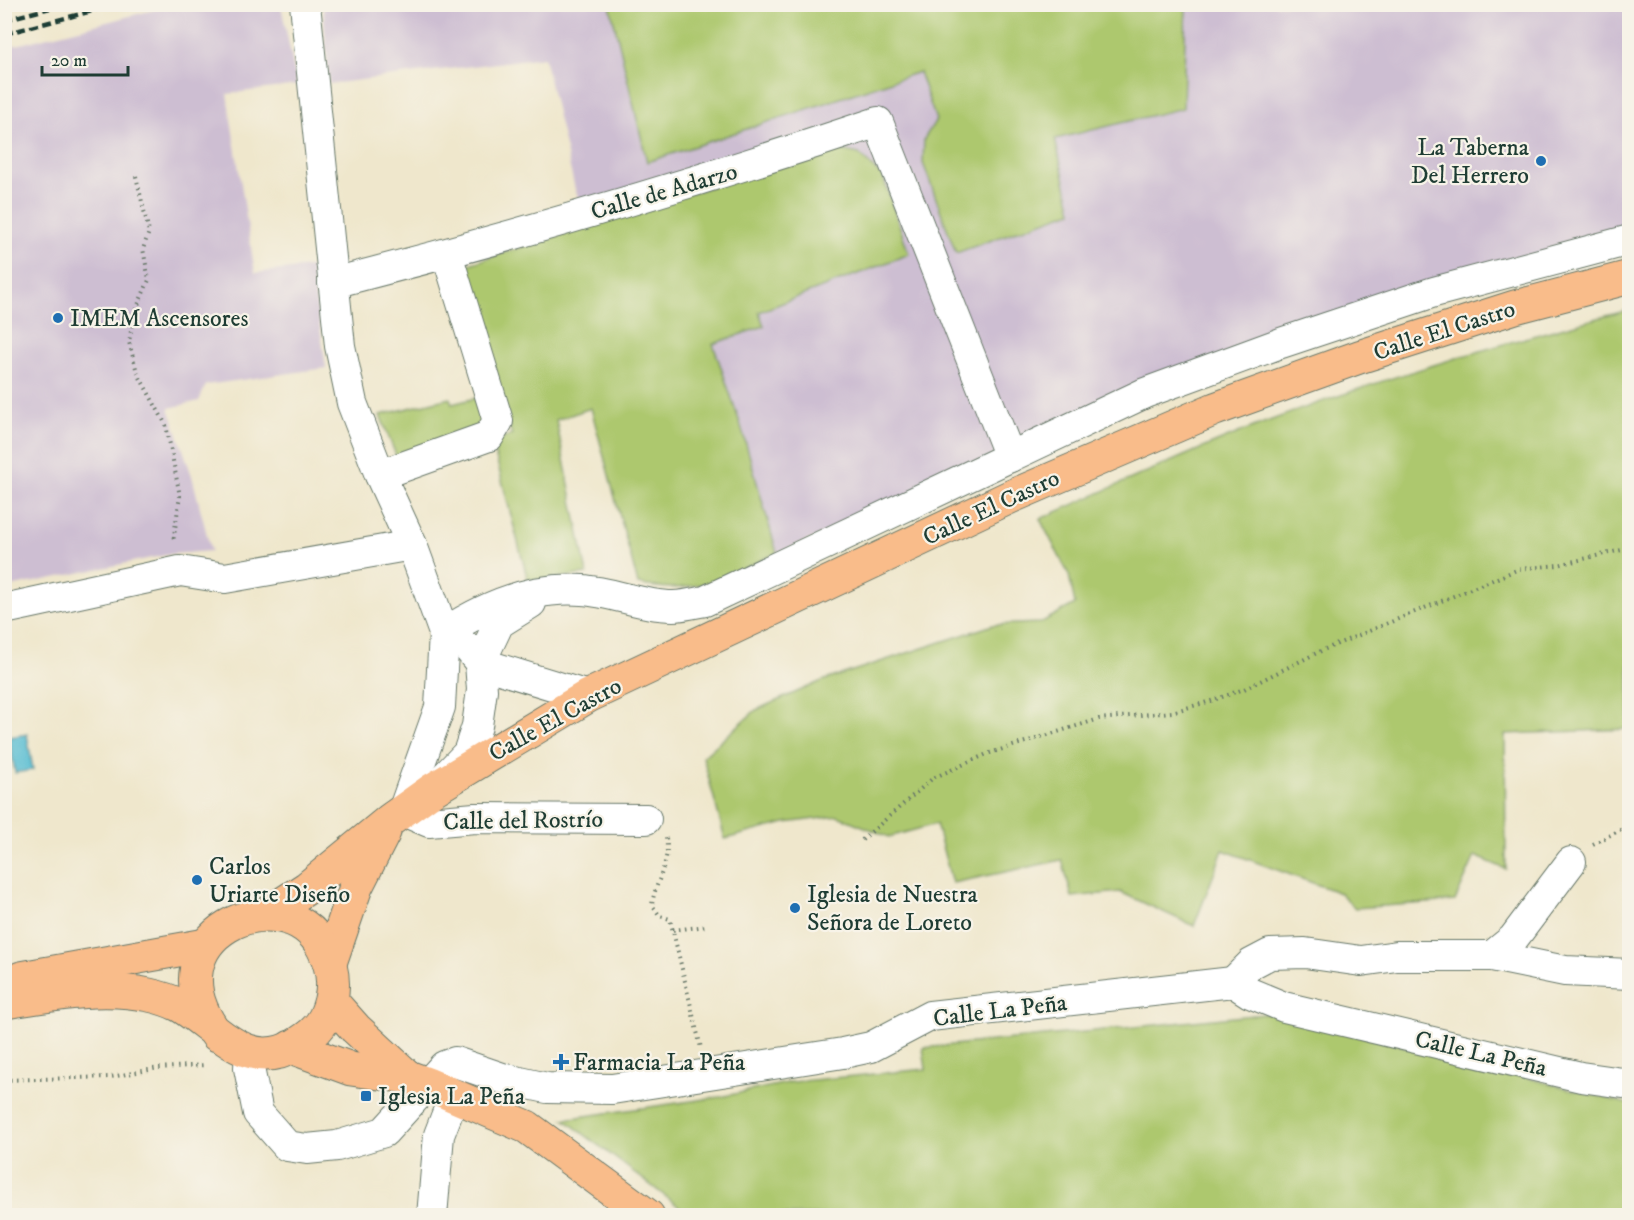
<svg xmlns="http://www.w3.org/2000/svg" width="1634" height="1220" font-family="'IM FELL DW Pica',serif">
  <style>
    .industrial { fill: #cdbed2 }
    .green { fill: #adc86e; stroke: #668251; stroke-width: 1.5 }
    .water { fill: #53bbd1; stroke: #397c82; stroke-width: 1.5 }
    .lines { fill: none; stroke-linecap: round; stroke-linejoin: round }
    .minor-casing { stroke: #687869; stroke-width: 32 }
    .major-casing { stroke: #687869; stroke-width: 35 }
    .highway-casing { stroke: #687869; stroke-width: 35 }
    .path { stroke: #687869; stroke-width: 4; stroke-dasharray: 1.5 4.5; stroke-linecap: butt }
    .minor { stroke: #fff; stroke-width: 30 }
    .major { stroke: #f9bc8a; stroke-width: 33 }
    .highway { stroke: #f9bc8a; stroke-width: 33 }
    .rail { stroke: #1f3d34; stroke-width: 4.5; stroke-dasharray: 9 4.5; stroke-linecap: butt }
    .poi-dot { fill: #1f6fb2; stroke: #f7f3e8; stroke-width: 2 }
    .labels { text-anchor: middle; stroke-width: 4.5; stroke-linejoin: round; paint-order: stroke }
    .poi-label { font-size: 24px; fill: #1f3d34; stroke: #f7f3e8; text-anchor: start }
    .street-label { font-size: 24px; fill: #1f3d34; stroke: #f7f3e8 }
  </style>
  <rect width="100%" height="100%" fill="#f7f3e8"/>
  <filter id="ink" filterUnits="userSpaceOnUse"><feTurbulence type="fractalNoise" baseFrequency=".0167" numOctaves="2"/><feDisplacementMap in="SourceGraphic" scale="12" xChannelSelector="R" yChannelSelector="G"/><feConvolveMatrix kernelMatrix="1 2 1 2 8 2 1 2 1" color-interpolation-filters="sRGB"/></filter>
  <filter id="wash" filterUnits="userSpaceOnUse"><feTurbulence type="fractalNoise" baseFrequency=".008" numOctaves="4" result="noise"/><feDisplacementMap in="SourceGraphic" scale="24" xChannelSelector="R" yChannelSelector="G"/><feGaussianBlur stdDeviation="1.35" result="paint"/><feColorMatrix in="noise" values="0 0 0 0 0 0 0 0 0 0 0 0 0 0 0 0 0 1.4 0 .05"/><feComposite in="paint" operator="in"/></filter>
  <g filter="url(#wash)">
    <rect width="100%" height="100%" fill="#efe7cc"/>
    <g class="industrial">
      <path d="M177,4l104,1 16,80 -70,9 28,179 56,-6 15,101 -120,17 -7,16 -30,7 23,68 19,75 -40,3 -166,34v-540z"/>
      <path d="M323,5h1306v230l-208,53 -644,265 -37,-130 -14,-39 -82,-2 -69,-193 -31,-132 -215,27z"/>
    </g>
    <g class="green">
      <path d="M610,5h576l-3,103 -128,31 17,72 -116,42 -33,-90 1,-24 12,-19 -17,-48 -272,90z"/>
      <path d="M832,148l27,6 24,23 26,77 -150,58 5,14 -51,18 27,79 37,130c-50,22 -81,44 -139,31l-47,-176 -35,12 31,154 -59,7 -36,-139 20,-7 -52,-168z"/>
      <path d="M1629,310v419l-124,5 1,135 -31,-13 -20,45 -100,7 -15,-15 -117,-43 -29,76 -74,-34 -48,5 -10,-37 -110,23 -16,-59 -47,13 -51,-21 -53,7 -60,16 -22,-82 53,-47 66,-29 171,-56 47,-2 35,-19 -6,-29 -29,-56c74,-32 147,-66 221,-95 120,-46 244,-82 368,-114z"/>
      <path d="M480,397l5,29 -86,37 -19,-48 70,-17 2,6z"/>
      <path d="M1274,1013l355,91v111h-939l-126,-96 156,-22 72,-15 134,-13 -3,-21z"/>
    </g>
    <path class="water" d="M27,734l6,36 -18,3 -6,-36z"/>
  </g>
  <g filter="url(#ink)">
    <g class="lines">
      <g class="minor-casing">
        <g id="minor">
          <path d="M305,4l35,342 12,57 28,72 32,70 32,88 -4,74 -37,104 26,11 46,-4 171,1"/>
          <path d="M333,283c184,-47 366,-101 545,-161l132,335"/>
          <path d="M380,475l109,-39 9,-15 -51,-167"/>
          <path d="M4,609l176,-38 45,7 187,-33"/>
          <path d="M444,633c41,-27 88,-47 138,-43 31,2 61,16 91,16 10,0 22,-3 32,-5l440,-208 136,-50 153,-51 196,-52"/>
          <path d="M468,648l12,15 108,33"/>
          <path d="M443,779l25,-26 9,-27 5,-36 -2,-27 19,-40 32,-20"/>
          <path d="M1492,956l73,15 65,3"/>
          <path d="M1233,982l18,-18 19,-10 35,-1 56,8 36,-5h95l21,-17 58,-77"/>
          <path d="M250,1052l-1,16 9,45 29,33 20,3 30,-3 47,-14 60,-66 11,-4 47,16 45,10 65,1 231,-36 28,-6 59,-31 303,-34 17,11 34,14 297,70 49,7"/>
          <path d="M432,1216l7,-81 15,-39"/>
        </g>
      </g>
      <g class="major-casing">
        <g id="major">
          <path d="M331,1001l24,27 53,49"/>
          <path d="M291,1047l60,22 57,8 19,7 100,43 121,89"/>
        </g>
      </g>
      <g class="highway-casing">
        <g id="highway">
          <path d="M267,914l40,-26 83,-68 42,-30 156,-94 422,-199 205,-88 144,-52 156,-50 115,-30"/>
          <path d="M330,963l26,-76 28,-55"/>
          <path d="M21,978l185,-33"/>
          <path d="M4,1002c47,-7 98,-17 145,-7 9,2 22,6 30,10 37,21 68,69 117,40 11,-7 23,-15 29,-28 11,-24 10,-46 -2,-69 -39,-75 -181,-12 -106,87"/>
        </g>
      </g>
      <g class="path">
        <path d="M136,176l13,56 -6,17 6,31 -15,34 -5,28 8,30 29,53 14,71 -7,46"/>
        <path d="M666,838c5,25 -11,43 -14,67l8,11 10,3 31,129"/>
        <path d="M862,840l71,-62 54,-24 112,-35 73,-7 39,-11 33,-12 79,-39 196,-81 39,-4 72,-17"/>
        <path d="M1593,844l37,-19"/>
        <path d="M673,930l34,-4"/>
        <path d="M4,1080l107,-3 48,-9 47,-3"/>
      </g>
      <use href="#minor" class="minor"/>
      <use href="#major" class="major"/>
      <use href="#highway" class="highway"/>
      <g class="rail">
        <path d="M4,20l62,-16"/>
        <path d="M4,34l115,-30"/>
      </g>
    </g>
  </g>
  <g class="poi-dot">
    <circle cx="1541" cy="161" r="6"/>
    <circle cx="58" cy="318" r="6"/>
    <circle cx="197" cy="880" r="6"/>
    <circle cx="795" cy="908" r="6"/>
    <path d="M558 1053h6v6h6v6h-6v6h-6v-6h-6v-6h6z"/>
    <rect x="360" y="1090" width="12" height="12" rx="3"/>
  </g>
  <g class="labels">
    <g class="poi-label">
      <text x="1529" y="155" text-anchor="end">La Taberna<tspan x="1529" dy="28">Del Herrero</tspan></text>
      <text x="70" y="326">IMEM Ascensores</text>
      <text x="209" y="874">Carlos<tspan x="209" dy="28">Uriarte Diseño</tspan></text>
      <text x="807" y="902">Iglesia de Nuestra<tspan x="807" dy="28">Señora de Loreto</tspan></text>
      <text x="573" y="1070">Farmacia La Peña</text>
      <text x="378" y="1104">Iglesia La Peña</text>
    </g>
    <g class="street-label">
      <text transform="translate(664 191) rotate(-16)" y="8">Calle de Adarzo</text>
      <text transform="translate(1444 330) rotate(-18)" y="8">Calle El Castro</text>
      <text transform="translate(991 507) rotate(-25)" y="8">Calle El Castro</text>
      <text transform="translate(555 719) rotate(-29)" y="8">Calle El Castro</text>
      <text transform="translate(523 820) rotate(-1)" y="8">Calle del Rostrío</text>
      <text transform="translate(1000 1010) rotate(-7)" y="8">Calle La Peña</text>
      <text transform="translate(1481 1053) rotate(13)" y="8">Calle La Peña</text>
    </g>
  </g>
  <rect width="1634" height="1220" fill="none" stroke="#f7f3e8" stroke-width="24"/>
  <path d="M42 66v9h86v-9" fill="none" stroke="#1f3d34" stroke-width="3"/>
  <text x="51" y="66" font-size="18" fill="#1f3d34" stroke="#f7f3e8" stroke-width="4.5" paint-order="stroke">20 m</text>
</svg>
